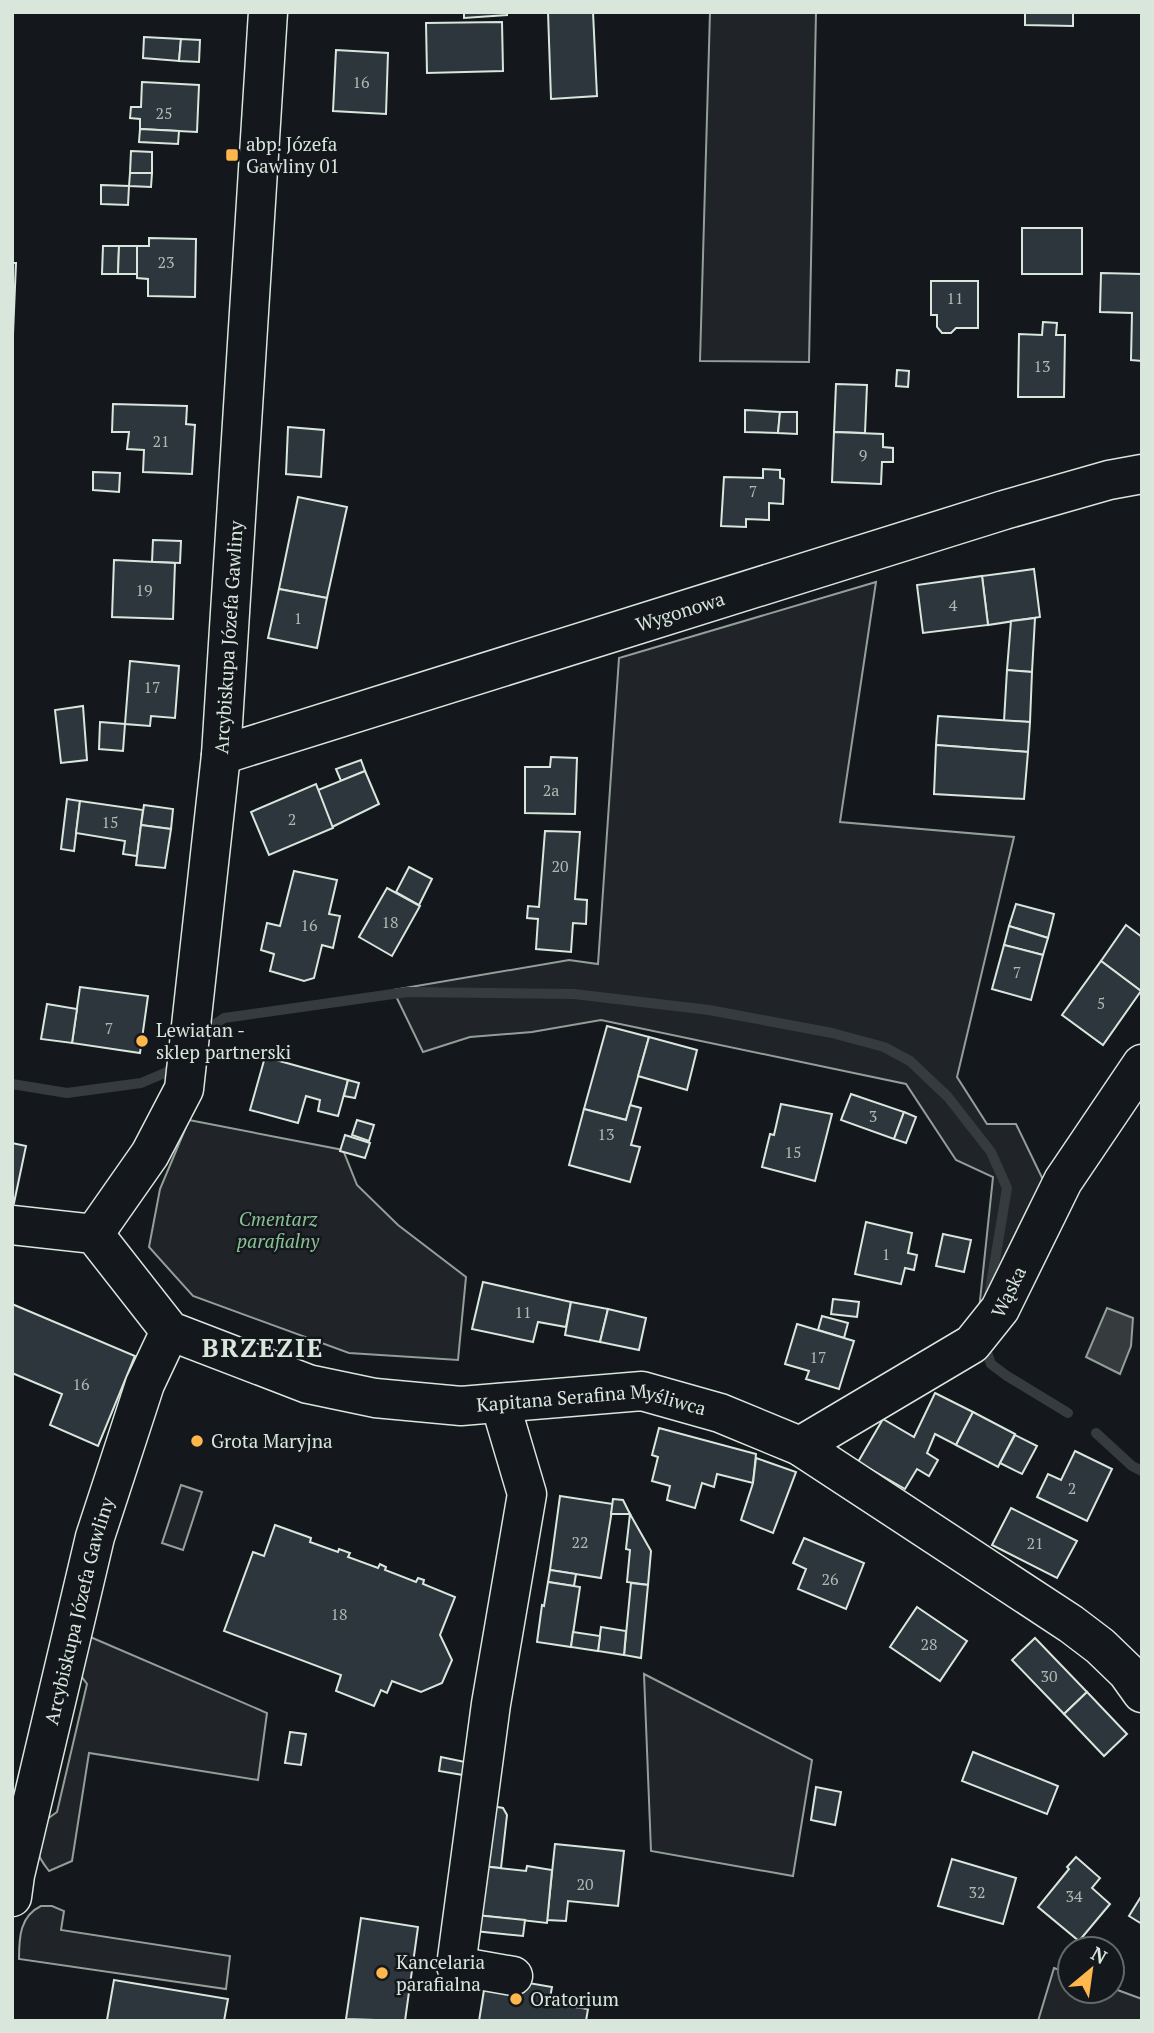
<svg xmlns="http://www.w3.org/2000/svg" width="1154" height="2033" font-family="'PT Serif',serif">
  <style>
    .green { fill: #202428; stroke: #939e99; stroke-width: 2 }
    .water { fill: #363b3e; stroke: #939e99; stroke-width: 2 }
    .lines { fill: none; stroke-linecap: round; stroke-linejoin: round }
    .stream { stroke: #363b3e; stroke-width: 10 }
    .building { fill: #2c363c; stroke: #d8e6dc; stroke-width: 2 }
    .minor-casing { stroke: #d8e6dc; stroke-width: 41 }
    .minor { stroke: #14181c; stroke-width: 38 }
    .poi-dot { fill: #ffb74d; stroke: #14181c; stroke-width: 2.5 }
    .labels { text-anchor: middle; stroke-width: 5; stroke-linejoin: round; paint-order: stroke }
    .number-label { font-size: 16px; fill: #adbab4 }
    .poi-label { font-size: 19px; fill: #d8e6dc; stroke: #14181c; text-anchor: start }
    .street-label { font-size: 19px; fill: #d8e6dc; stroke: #14181c }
    .park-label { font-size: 19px; font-style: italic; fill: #8ac095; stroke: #14181c }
    .district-label { font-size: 26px; font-weight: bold; letter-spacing: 2px; fill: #d8e6dc; stroke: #14181c }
  </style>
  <rect width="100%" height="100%" fill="#14181c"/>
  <g class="green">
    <path d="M710,12h106l-7,350 -109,-1z"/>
    <path d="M876,582l-36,240 174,15 -57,240 30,47h29l31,64 -68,122 14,-133 -37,-17 -50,-76 -305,-64 -69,12 -62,5 -47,15 -30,-62 176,-30 29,4 21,-306z"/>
    <path d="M189,1120l154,30 14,35 41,40 68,52 -8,83 -109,-7 -156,-57 -44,-49 11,-58z"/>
    <path d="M181,1485l21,7 -19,58 -21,-7z"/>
    <path d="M88,1636l179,77 -9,67 -169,-27 -17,108 -23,10c-15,-19 -14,-23 -10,-46l18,-13 30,-128 -11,-15z"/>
    <path d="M644,1674l168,86 -19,116 -142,-25z"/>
    <path d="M41,1906h11l12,5 -3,19 169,26 -4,33 -207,-30c0,-22 1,-43 22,-53z"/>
    <path d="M1054,1968l16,6v17h42v-3l30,11v22h-104z"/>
  </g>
  <path class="water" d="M1107,1308l26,10 -2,28 -11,28 -34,-17z"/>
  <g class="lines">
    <g class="stream">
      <path d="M201,1034l23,-16 183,-26 167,2 135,16 123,23 52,14 26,14 38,36 43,55 16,36 -18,108"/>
      <path d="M12,1084l55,9 74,-10 26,-11 7,-8"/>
      <path d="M984,1344l7,20 16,12 61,37"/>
      <path d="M1096,1433l36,33 10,5"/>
    </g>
  </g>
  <g class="building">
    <path d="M464,12h43v3l-43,3z"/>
    <path d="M548,12h45l4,84 -46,3z"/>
    <path d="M1025,12h48v14l-48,-1z"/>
    <path d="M502,22l1,49 -76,2 -1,-50z"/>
    <path d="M144,37l37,2 -2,22 -36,-3z"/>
    <path d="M181,39l19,1 -1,22 -20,-1z"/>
    <path d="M336,50l52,3 -2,61 -53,-3z"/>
    <path d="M142,82l57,3 -2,47 -57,-3v-10l-10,-1 1,-11h10z"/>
    <path d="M140,129l39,2 -1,13 -39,-2z"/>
    <path d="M131,151l21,1v21h-22z"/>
    <path d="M130,173h22l-1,14 -22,-1z"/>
    <path d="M101,185l28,1 -1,19 -27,-1z"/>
    <rect x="1022" y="228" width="60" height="46"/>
    <path d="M149,238l47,1 -1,58 -47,-1v-17l-11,-1v-32h12z"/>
    <path d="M103,246h16l-1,28h-16z"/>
    <path d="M119,246h18v28h-19z"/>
    <path d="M12,263h4l-3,71h-1z"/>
    <path d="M1101,273l41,1v87l-11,-1 1,-47 -32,-1z"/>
    <path d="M931,281h47v47h-22l-5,5h-9l-5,-6v-12h-6z"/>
    <path d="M1043,322l14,1 -1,12h9l-1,62h-46l1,-63 23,1z"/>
    <path d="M897,370l12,1 -1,16 -12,-1z"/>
    <path d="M836,384l31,1 -2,48 -31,-1z"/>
    <path d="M113,404l74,2 -1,18 9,1 -3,49 -49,-2 1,-22 -17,-1 2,-17h-17z"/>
    <path d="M745,410l35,2 -2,21 -33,-1z"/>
    <path d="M780,412h17v22l-19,-1z"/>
    <path d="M288,427l36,3 -3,47 -35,-3z"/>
    <path d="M834,432l49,2v13l10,1v14h-11l-1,22 -49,-2z"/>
    <path d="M763,469l17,1v8l4,1 -1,25 -14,-1v17l-23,-1v8l-25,-1 3,-49 39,1z"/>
    <path d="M93,472l27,1 -1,19 -26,-2z"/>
    <path d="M298,497l49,10 -20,91 -48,-9z"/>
    <path d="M153,540l28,1 -1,22 -28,-1z"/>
    <path d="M114,560l61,3 -2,56 -61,-2z"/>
    <path d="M1034,569l6,48 -52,8 -6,-49z"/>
    <path d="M982,576l6,49 -65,8 -6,-48z"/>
    <path d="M279,589l48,9 -10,50 -49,-10z"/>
    <path d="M1035,618l-3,54 -25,-2 4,-49z"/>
    <path d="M130,661l49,5 -4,52 -24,-2 -1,10 -25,-2z"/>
    <path d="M1007,670l25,2 -2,50 -26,-1z"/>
    <path d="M83,706l4,54 -26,3 -6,-53z"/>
    <path d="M938,716l92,6 -2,30 -92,-7z"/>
    <path d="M100,722l25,2 -2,27 -24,-2z"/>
    <path d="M936,745l92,7 -4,47 -90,-5z"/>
    <path d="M551,757l26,1 -2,56 -50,-1v-46h25z"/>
    <path d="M361,760l4,11 -24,10 -5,-12z"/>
    <path d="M365,771l14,33 -47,23 -14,-37z"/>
    <path d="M316,784l17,44 -64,27 -18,-43z"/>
    <path d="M67,799l13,2 -6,50 -13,-2z"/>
    <path d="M80,801l63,9 -6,46 -14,-2 2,-13 -49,-8z"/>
    <path d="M144,805l29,4 -2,20 -30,-4z"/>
    <path d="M141,825l30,4 -6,39 -29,-3z"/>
    <path d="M545,831l35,1 -5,67 12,1 -1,24 -13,-1 -2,29 -35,-3 2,-30 -11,-1 1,-12 11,1z"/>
    <path d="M409,867l23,12 -13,26 -23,-13z"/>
    <path d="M294,871l43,9 -8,34 11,2 -7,32 -11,-3 -8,33 -10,3 -34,-10 4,-17 -13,-4 6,-27 13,3z"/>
    <path d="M387,888l33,18 -28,50 -33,-19z"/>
    <path d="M1016,904l38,10 -6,24 -39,-12z"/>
    <path d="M1126,925l16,12 -1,54 -40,-30z"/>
    <path d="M1009,926l39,12 -5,17 -39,-10z"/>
    <path d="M1004,945l39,10 -12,45 -39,-11z"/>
    <path d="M1101,961l40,30 -38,54 -41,-30z"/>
    <path d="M80,987l68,9 -8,57 -68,-10z"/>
    <path d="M47,1004l30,5 -5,34 -31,-4z"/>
    <path d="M607,1026l42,11 -23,83 -42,-11z"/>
    <path d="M649,1037l48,13 -10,40 -49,-14z"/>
    <path d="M265,1057l83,23 -10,36 -20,-5 2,-11 -14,-4 -8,27 -48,-13z"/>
    <path d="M348,1080l11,3 -4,15 -11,-2z"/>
    <path d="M851,1094l53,18 -10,27 -53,-19z"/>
    <path d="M781,1104l51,10 -17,67 -53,-14 8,-33 4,1z"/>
    <path d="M630,1105l11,3 -10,37 9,2 -10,35 -61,-17 15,-56 42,11z"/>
    <path d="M904,1112l12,5 -10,26 -12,-4z"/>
    <path d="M357,1120l17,5 -5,16 -17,-6z"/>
    <path d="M345,1135l25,8 -5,15 -25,-7z"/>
    <path d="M12,1143l14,3 -12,57 -2,-1z"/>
    <path d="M866,1222l46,11 -4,20 9,2 -3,15 -9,-2 -4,16 -46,-10z"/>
    <path d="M943,1234l28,6 -7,32 -28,-6z"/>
    <path d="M483,1282l88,20 -5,25 -28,-5 -5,20 -61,-13z"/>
    <path d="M833,1299l26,3 -2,15 -26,-3z"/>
    <path d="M571,1302l37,7 -8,33 -35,-7z"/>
    <path d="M12,1304l123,52 -37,90 -48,-21 12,-31 -50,-21z"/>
    <path d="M608,1309l38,9 -7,32 -39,-8z"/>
    <path d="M822,1316l26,7 -4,15 -26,-8z"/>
    <path d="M797,1324l57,17 -15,48 -33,-10 3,-8 -24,-7z"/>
    <path d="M935,1393l38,19 -17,33 -21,-11 -8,19 11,7 -9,16 -12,-7 -12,20 -47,-27 25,-43 31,18z"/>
    <path d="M973,1412l42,22 -17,33 -42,-22z"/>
    <path d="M659,1428l97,26 -3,29 -36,-9 -3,13 -12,-4 -7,25 -28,-8 3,-14 -18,-5 6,-24 -6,-2z"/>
    <path d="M1015,1435l22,11 -15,28 -22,-11z"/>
    <path d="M1075,1451l37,18 -25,52 -50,-24 11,-23 13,6z"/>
    <path d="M756,1458l40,14 -23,61 -32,-13 12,-37z"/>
    <path d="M560,1496l53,8 -12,74 -51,-8z"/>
    <path d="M613,1499l10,1 7,14h-19z"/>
    <path d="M1011,1508l66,33 -20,37 -65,-33z"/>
    <path d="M630,1514l21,37 -3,34 -21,-3 3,-32 -4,-1z"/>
    <path d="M275,1525l36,13 -1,4 28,10 1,-3 11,4 -2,4 30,11 2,-4 6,3 -1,3 31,12 2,-4 6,2 -1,4 32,13 -15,38 12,25 -10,23 -21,9 -29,-11 -5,12 -6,-3 -7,16 -38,-15 5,-16 -117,-44 29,-79 11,4z"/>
    <path d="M804,1538l60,25 -18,46 -48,-20 8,-20 -13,-6z"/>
    <path d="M550,1570l26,4 -2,12 -26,-4z"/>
    <path d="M548,1582l32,5 -9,60 -34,-5 5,-37 2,1z"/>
    <path d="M631,1583l17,2 -7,73 -17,-3z"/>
    <path d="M917,1607l50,34 -27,40 -50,-34z"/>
    <path d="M601,1627l25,4 -2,24 -26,-4z"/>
    <path d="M573,1632l27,4 -2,15 -27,-4z"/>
    <path d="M1035,1638l52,54 -23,22 -52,-54z"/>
    <path d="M1087,1692l40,42 -23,22 -40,-42z"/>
    <path d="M290,1732l16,2 -5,31 -16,-2z"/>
    <path d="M973,1752l85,34 -11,28 -85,-33z"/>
    <path d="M441,1757l24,5 -2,13 -24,-4z"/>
    <path d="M816,1787l25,5 -6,33 -24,-5z"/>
    <path d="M486,1805l17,3 4,7 -6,53 -20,-2z"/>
    <path d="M555,1844l69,7 -6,55 -50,-5 -2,20 -19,-1z"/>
    <path d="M1076,1857l24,21 -8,10 18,16 -31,37 -41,-34 31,-38 -2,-2z"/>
    <path d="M952,1859l64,19 -13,46 -65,-18z"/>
    <path d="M481,1866l45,5 1,-5 25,4 -5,53 -71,-8z"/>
    <path d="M1142,1895v29l-13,-8z"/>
    <path d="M476,1915l49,5 -2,16 -48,-5z"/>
    <path d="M361,1918l57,9 -13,94 -59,-2z"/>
    <path d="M114,1980l114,19 -4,22 -117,-1z"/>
    <path d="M517,1981l35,6 -3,16 39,6 -2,12h-107l5,-31 29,5z"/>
  </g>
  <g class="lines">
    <g class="minor-casing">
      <g id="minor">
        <path id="s1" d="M221,755l783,-245 105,-30 33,-6"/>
        <path id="s2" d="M12,1225l82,9 76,97 138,53 67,14 86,8 181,-15 78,22 80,33 271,178 29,22 27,26 15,21"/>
        <path id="s3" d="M94,1234l56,-80 34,-65 37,-334 47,-743"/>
        <path d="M500,1403l27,91 -36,210 -35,262 57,10"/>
        <path id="s4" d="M800,1446l172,-102 28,-35 63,-128 79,-117"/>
        <path id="s5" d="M12,1897l3,-22 80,-338 50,-153 25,-53"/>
      </g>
    </g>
    <use href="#minor" class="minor"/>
  </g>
  <g class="poi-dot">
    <rect x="225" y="148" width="14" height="14" rx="3.5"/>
    <circle cx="142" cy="1041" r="7"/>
    <circle cx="197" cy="1441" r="7"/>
    <circle cx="382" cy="1973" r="7"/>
    <circle cx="516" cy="1999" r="7"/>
  </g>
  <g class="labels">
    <g class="number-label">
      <text x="361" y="88">16</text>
      <text x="164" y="119">25</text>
      <text x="166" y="268">23</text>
      <text x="955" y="304">11</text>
      <text x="1042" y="372">13</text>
      <text x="161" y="447">21</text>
      <text x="863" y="461">9</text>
      <text x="753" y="497">7</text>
      <text x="144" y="596">19</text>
      <text x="953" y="611">4</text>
      <text x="298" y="624">1</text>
      <text x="152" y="693">17</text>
      <text x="551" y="796">2a</text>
      <text x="292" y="825">2</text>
      <text x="110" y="828">15</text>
      <text x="560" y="872">20</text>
      <text x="390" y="928">18</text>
      <text x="309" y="931">16</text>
      <text x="1017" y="978">7</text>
      <text x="1101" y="1009">5</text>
      <text x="109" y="1034">7</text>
      <text x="873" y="1122">3</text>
      <text x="606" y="1140">13</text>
      <text x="793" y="1158">15</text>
      <text x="886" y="1260">1</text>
      <text x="523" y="1318">11</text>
      <text x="818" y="1363">17</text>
      <text x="81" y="1390">16</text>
      <text x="1072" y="1494">2</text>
      <text x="580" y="1548">22</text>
      <text x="1035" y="1549">21</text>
      <text x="830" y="1585">26</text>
      <text x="339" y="1620">18</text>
      <text x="929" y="1650">28</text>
      <text x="1049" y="1682">30</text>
      <text x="585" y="1890">20</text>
      <text x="977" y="1898">32</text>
      <text x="1074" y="1902">34</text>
    </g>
    <g class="poi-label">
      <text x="246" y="151">abp. Józefa<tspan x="246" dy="22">Gawliny 01</tspan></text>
      <text x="156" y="1037">Lewiatan -<tspan x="156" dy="22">sklep partnerski</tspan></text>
      <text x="211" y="1448">Grota Maryjna</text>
      <text x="396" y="1969">Kancelaria<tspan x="396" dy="22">parafialna</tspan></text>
      <text x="530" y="2006">Oratorium</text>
    </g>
    <g class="street-label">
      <text dy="7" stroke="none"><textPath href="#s1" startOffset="481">Wygonowa</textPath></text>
      <text dy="7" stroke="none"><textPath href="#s3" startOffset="625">Arcybiskupa Józefa Gawliny</textPath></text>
      <text dy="7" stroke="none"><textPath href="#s4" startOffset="264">Wąska</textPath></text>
      <text dy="7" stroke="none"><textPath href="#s2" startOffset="640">Kapitana Serafina Myśliwca</textPath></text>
      <text dy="7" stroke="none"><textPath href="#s5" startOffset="294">Arcybiskupa Józefa Gawliny</textPath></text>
    </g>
    <g class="park-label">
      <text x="278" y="1226">Cmentarz<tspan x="278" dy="22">parafialny</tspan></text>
    </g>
    <g class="district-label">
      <text x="263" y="1357">BRZEZIE</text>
    </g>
  </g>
  <rect width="1154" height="2033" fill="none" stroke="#d8e6dc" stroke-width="28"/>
  <g transform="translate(1091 1970) rotate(29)"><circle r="33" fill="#14181c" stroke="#626a69" stroke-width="2"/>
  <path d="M0-5L12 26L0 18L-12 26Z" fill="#ffb74d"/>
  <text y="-10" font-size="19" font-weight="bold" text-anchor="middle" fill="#d8e6dc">N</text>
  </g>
</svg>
